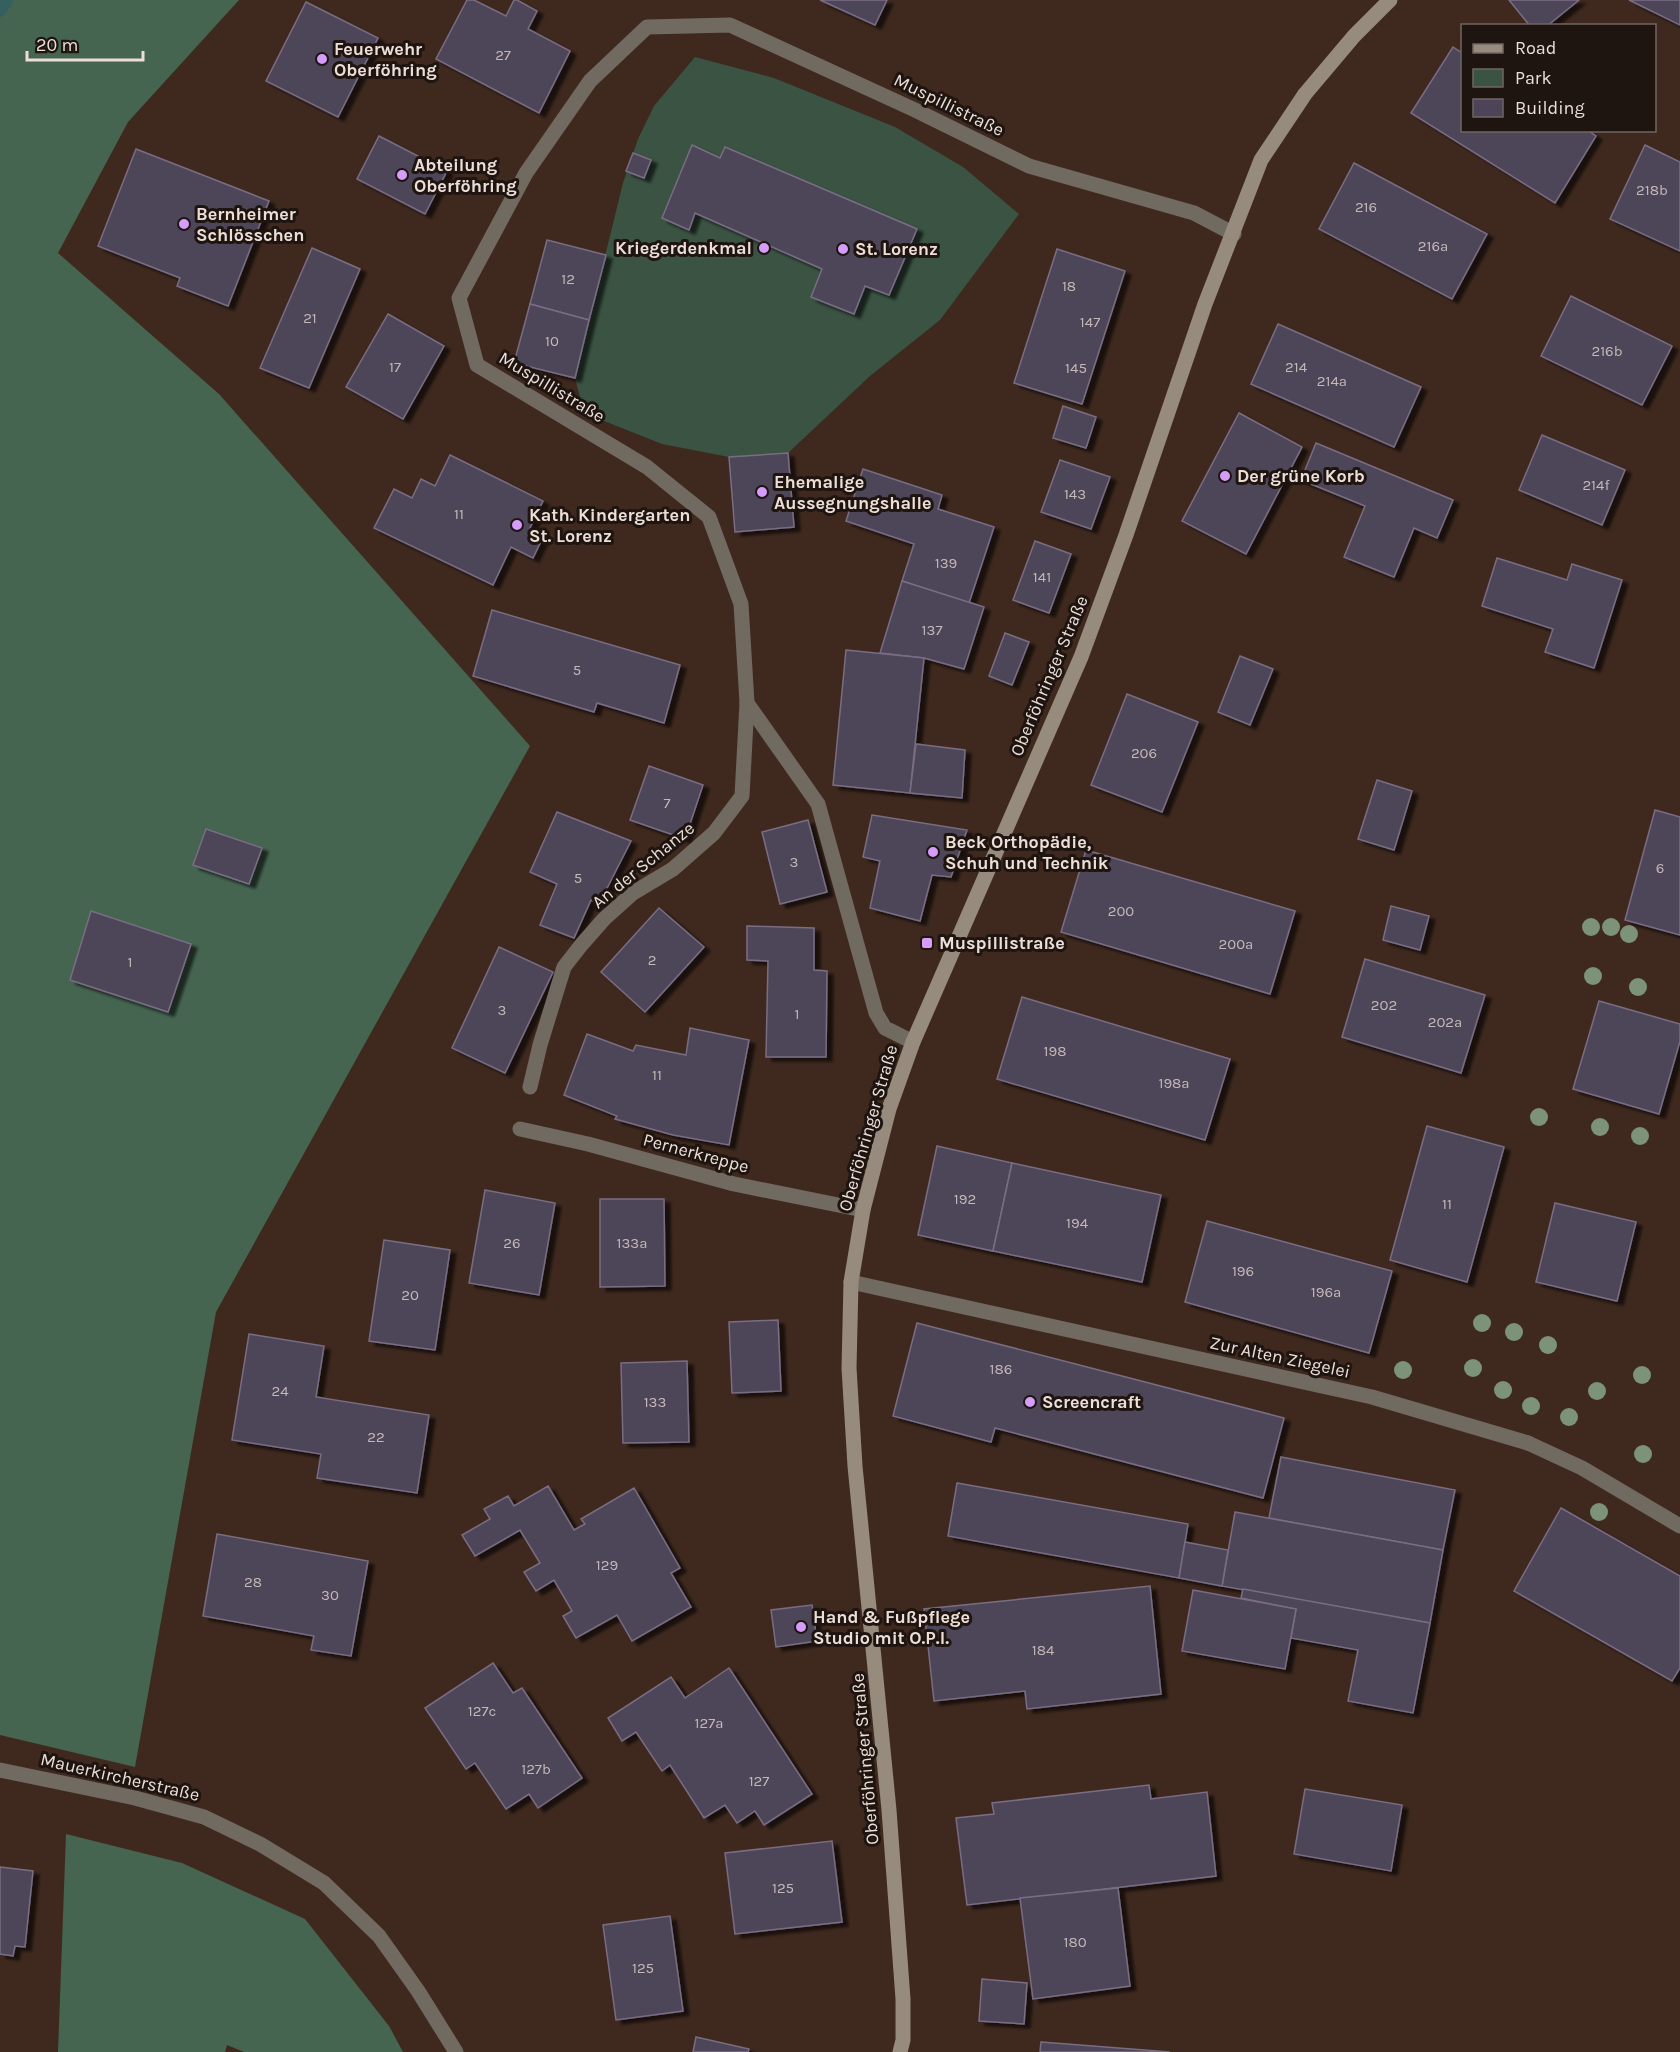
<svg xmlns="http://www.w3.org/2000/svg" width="1680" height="2052" font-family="Karla,sans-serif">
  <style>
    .green { fill: #3a5343 }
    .forest { fill: #456551 }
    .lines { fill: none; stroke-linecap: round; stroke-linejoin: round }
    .stream { stroke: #346060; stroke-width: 12 }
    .building { fill: #4e4459; stroke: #796d84; stroke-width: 1.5; filter: url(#shadow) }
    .lane { stroke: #716a61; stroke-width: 15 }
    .street { stroke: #716a61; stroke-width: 15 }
    .secondary { stroke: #968b7c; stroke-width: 15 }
    .tree { fill: #7c9279 }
    .poi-dot { fill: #d59cfb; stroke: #1e1510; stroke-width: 2 }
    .labels { text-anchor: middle; stroke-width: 6; stroke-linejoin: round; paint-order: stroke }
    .number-label { font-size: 15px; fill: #c5b8b8 }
    .poi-label { font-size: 18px; font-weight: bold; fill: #edded8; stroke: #1e1510; text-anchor: start }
    .street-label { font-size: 18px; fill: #edded8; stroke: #1e1510 }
  </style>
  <defs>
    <filter id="shadow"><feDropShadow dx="6" dy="4" stdDeviation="1.5" flood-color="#0009"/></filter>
  </defs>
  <rect width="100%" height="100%" fill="#3f291f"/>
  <path class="green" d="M695,57l79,21 121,49 68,40 56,47 -79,106 -70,56 -82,77 -59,4 -67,-13 -78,-31 -9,-35 48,-195 15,-44 16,-33z"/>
  <g class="forest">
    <path d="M0,0h239l-111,122 -70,131 161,141 311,352 -314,566 -81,455 -135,-32z"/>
    <path d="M66,1834l116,29 123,56 84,107 14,26h-159l-17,-7 -2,7h-167z"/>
  </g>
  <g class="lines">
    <path class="stream" d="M0,11l7,-11"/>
  </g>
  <g class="building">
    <path d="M467,0h7l32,16 8,-16h3l20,11 -9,18 42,22 -31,62 -103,-54z"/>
    <path d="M820,0h67l-12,25z"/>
    <path d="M1509,0h70l-32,26h-17z"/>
    <path d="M1629,0h51v25z"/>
    <path d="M306,2l72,36 -40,79 -72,-36z"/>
    <path d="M1453,47l9,6v77h125l9,6 -41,67 -144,-90z"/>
    <path d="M379,136l68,35 -22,43 -68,-35z"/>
    <path d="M692,145l28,13 5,-11 192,82 -28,66 -24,-9 -11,28 -43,-17 11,-28 -127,-56 -6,17 -27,-12z"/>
    <path d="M1645,145l35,17v89l-70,-32z"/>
    <path d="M136,149l133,52 -41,105 -51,-20 3,-8 -82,-32z"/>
    <path d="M633,153l18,7 -7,18 -18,-7z"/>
    <path d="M1354,163l133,71 -35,65 -133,-70z"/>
    <path d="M547,240l59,15 -17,65 -59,-16z"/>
    <path d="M312,248l48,21 -51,119 -49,-20z"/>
    <path d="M1057,249l68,22 -43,133 -68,-21z"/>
    <path d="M1571,296l101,50 -30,59 -101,-49z"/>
    <path d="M530,304l59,16 -14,58 -61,-15z"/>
    <path d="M388,314l56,32 -41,73 -57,-32z"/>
    <path d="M1278,324l143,63 -27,60 -143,-63z"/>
    <path d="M1063,406l33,11 -10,31 -33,-10z"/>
    <path d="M1239,413l63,34 -56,107 -64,-33z"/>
    <path d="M1542,435l83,35 -23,55 -83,-35z"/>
    <path d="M1316,443l137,57 -16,38 -23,-10 -20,49 -50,-20 21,-51 -64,-26z"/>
    <path d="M788,453l6,74 -59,5 -6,-75z"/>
    <path d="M450,455l93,46 -13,27 14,7 -11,23 -22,-11 -18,38 -119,-57 20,-39 18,9 9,-19 14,7z"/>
    <path d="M1060,460l50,17 -19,52 -50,-17z"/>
    <path d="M863,469l79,26 -4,14 56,18 -25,76 -67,-22 12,-37 -68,-23z"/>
    <path d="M1035,541l36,13 -22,59 -36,-13z"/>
    <path d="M1497,558l70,22 5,-16 50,16 -28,88 -49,-16 8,-23 -71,-23z"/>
    <path d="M902,581l82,26 -20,62 -40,-11 -44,-5z"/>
    <path d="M492,610l188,55 -16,58 -67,-20 -3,9 -121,-36z"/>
    <path d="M1005,633l24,9 -17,43 -23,-9z"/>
    <path d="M846,650l78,8 -14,135 -77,-8z"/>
    <path d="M1240,656l33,13 -23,56 -32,-13z"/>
    <path d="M1127,694l71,28 -36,90 -71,-27z"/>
    <path d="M916,744l49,6 -3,48 -52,-5z"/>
    <path d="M649,766l54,19 -18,54 -55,-19z"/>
    <path d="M1377,780l35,11 -18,59 -36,-11z"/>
    <path d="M1655,810l25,7v118l-55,-15z"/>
    <path d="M557,812l74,29 -32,63 -8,-4 -17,38 -34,-13 17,-41 -27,-12z"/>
    <path d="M872,815l95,15 -16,47 -19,-2 -12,46 -50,-13 10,-47 -17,-4z"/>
    <path d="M808,820l19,72 -47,12 -18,-72z"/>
    <path d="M206,829l56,19 -13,36 -56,-19z"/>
    <path d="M1086,850l209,61 -25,83 -209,-62z"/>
    <path d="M1391,906l38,10 -9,34 -37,-10z"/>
    <path d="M659,908l45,39 -59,65 -44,-40z"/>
    <path d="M91,911l100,33 -23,68 -98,-32z"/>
    <path d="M747,926l67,2v42l13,1 -1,86h-60l2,-96 -21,-1z"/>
    <path d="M499,947l54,25 -48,101 -53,-25z"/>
    <path d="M1365,959l120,36 -24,78 -119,-36z"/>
    <path d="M1022,997l208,62 -25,81 -208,-61z"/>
    <path d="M1599,1001l81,23v17l-21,73 -86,-25z"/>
    <path d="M690,1028l59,12 -20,105 -56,-10 -58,-16 2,-3 -53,-21 23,-61 46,17 3,-6 50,10z"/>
    <path d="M1427,1126l77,21 -37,135 -77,-22z"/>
    <path d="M937,1146l75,17 -19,88 -75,-16z"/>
    <path d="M1012,1163l149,32 -19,87 -149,-31z"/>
    <path d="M485,1190l70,13 -16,92 -70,-12z"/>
    <path d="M600,1199h64l1,87 -65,1z"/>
    <path d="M1555,1203l81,19 -19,79 -81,-19z"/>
    <path d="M1207,1221l185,50 -23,82 -184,-51z"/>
    <path d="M384,1240l66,10 -15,100 -66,-9z"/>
    <path d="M778,1320l3,71 -49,2 -3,-71z"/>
    <path d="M917,1323l367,95 -21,80 -268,-70 -4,14 -98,-26z"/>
    <path d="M249,1334l75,12 -8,51 113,18 -12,78 -100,-15 4,-24 -89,-14z"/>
    <path d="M687,1361l2,81 -66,1 -2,-80z"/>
    <path d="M1281,1457l174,33 -12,60 -174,-32z"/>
    <path d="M957,1483l231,41 -9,54 -231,-42z"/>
    <path d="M548,1486l26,44 11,-6 -4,-5 53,-31 46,80 -9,5 20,34 -59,34 -15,-26 -41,23 -13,-22 9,-5 -18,-31 -18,11 -12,-19 16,-9 -20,-33 -45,26 -13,-21 28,-16 -6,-10 24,-13 6,10z"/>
    <path d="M1561,1508l119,68v92l-8,13 -158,-90z"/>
    <path d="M1235,1512l208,38 -13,73 -208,-37z"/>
    <path d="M217,1534l151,27 -17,95 -40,-6 3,-14 -111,-20z"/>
    <path d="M1185,1542l43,8 -6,36 -43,-8z"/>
    <path d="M1150,1586l11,108 -134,15 -2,-18 -91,10 -10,-92z"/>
    <path d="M1243,1589l187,34 -17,90 -65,-12 10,-51 -67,-12 5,-29 -55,-11z"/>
    <path d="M1193,1590l103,19 -11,60 -103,-18z"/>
    <path d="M812,1605l5,36 -41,6 -5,-37z"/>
    <path d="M493,1663l20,30 9,-5 60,90 -44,30 -9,-14 -23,15 -31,-46 -9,6 -41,-61z"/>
    <path d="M729,1668l83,126 -48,31 -9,-14 -18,12 -12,-18 -21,13 -34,-53 -8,6 -26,-39 -14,9 -14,-23 63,-41 14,21z"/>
    <path d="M1149,1785l2,14 56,-7 9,84 -249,29 -11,-87 38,-4 -2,-11z"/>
    <path d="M1305,1789l97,16 -11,66 -97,-17z"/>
    <path d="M832,1841l10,81 -107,12 -10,-81z"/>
    <path d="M0,1867l33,4 -8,76 -10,-1 -2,10 -13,-2z"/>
    <path d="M1118,1888l12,98 -97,13 -13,-101z"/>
    <path d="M670,1916l13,95 -67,9 -13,-95z"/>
    <path d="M982,1979l45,4 -3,41 -45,-3z"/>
    <path d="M696,2037l53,12 -1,3h-55z"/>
    <path d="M1041,2042l129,10h-130z"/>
  </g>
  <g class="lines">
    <path class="lane" d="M1528,1443l54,25 98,58"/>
    <g class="street">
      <path d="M913,1042l-28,-14 -9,-15 -58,-209 -71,-101 -6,-99 -32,-87 -62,-50 -170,-102 -18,-67 67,-125 64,-92 57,-54 83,-2 185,85 114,56 165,47 40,21"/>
      <path d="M530,1087l10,-42 24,-78 18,-23 22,-25 29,-26 40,-24 41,-36 28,-37 5,-93"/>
      <path d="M520,1129l68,15 146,40 129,26"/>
      <path d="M851,1282l521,115 156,46"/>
      <path d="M0,1770l135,28 69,19 56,27 64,39 55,53 39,55 38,61"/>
    </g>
    <path class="secondary" d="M900,2052l3,-12v-41l-14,-189 -34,-344 -6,-98 2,-86 12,-72 26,-101 24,-67 168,-385 45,-122 79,-231 56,-144 44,-66 49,-58 36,-36"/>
  </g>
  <g class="tree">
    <circle cx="1591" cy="927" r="9"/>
    <circle cx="1611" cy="927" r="9"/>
    <circle cx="1629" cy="934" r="9"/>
    <circle cx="1593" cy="976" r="9"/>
    <circle cx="1638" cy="987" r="9"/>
    <circle cx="1539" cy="1117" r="9"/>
    <circle cx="1600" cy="1127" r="9"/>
    <circle cx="1640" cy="1136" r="9"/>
    <circle cx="1482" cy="1323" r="9"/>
    <circle cx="1514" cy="1332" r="9"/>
    <circle cx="1548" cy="1345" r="9"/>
    <circle cx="1473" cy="1368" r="9"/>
    <circle cx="1403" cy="1370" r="9"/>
    <circle cx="1642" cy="1375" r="9"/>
    <circle cx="1503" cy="1390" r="9"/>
    <circle cx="1597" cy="1391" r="9"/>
    <circle cx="1531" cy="1406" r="9"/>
    <circle cx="1569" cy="1417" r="9"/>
    <circle cx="1643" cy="1454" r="9"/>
    <circle cx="1599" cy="1512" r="9"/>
  </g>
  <g class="poi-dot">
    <circle cx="322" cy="59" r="6"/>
    <circle cx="402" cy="175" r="6"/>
    <circle cx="184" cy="224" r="6"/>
    <circle cx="764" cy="248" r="6"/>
    <circle cx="843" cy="249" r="6"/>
    <circle cx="1225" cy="476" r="6"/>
    <circle cx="762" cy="492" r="6"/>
    <circle cx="517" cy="525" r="6"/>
    <circle cx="933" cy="852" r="6"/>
    <rect x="921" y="937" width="12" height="12" rx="3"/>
    <circle cx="1030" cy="1402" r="6"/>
    <circle cx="801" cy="1627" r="6"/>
  </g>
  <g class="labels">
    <g class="number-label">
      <text x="503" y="60">27</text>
      <text x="1652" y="195">218b</text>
      <text x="1366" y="212">216</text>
      <text x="1433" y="251">216a</text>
      <text x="568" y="284">12</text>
      <text x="1069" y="291">18</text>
      <text x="310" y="323">21</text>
      <text x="1090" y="327">147</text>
      <text x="552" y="346">10</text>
      <text x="1607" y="356">216b</text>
      <text x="395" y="372">17</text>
      <text x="1296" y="372">214</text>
      <text x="1076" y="373">145</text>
      <text x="1332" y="386">214a</text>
      <text x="1596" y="490">214f</text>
      <text x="1075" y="499">143</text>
      <text x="459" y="519">11</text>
      <text x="946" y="568">139</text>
      <text x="1042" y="582">141</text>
      <text x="932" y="635">137</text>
      <text x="577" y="675">5</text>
      <text x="1144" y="758">206</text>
      <text x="667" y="808">7</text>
      <text x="794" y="867">3</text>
      <text x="1660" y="873">6</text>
      <text x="578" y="883">5</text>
      <text x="1121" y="916">200</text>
      <text x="1236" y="949">200a</text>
      <text x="652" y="965">2</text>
      <text x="130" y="967">1</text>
      <text x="1384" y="1010">202</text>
      <text x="502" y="1015">3</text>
      <text x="797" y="1019">1</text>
      <text x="1445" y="1027">202a</text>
      <text x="1055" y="1056">198</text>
      <text x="657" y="1080">11</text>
      <text x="1174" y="1088">198a</text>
      <text x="965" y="1204">192</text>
      <text x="1447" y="1209">11</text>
      <text x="1077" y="1228">194</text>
      <text x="512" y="1248">26</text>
      <text x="632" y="1248">133a</text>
      <text x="1243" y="1276">196</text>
      <text x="1326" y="1297">196a</text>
      <text x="410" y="1300">20</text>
      <text x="1001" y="1374">186</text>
      <text x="280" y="1396">24</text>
      <text x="655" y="1407">133</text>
      <text x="376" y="1442">22</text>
      <text x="607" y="1570">129</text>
      <text x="253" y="1587">28</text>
      <text x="330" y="1600">30</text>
      <text x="1043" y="1655">184</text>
      <text x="482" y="1716">127c</text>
      <text x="709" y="1728">127a</text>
      <text x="536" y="1774">127b</text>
      <text x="759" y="1786">127</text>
      <text x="783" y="1893">125</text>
      <text x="1075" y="1947">180</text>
      <text x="643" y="1973">125</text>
    </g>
    <g class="poi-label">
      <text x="334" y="55">Feuerwehr<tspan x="334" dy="21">Oberföhring</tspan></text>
      <text x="414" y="171">Abteilung<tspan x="414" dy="21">Oberföhring</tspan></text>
      <text x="196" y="220">Bernheimer<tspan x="196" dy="21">Schlösschen</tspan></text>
      <text x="752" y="254" text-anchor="end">Kriegerdenkmal</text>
      <text x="855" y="255">St. Lorenz</text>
      <text x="1237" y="482">Der grüne Korb</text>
      <text x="774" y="488">Ehemalige<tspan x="774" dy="21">Aussegnungshalle</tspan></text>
      <text x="529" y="521">Kath. Kindergarten<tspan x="529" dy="21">St. Lorenz</tspan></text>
      <text x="945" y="848">Beck Orthopädie,<tspan x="945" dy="21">Schuh und Technik</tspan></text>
      <text x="939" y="949">Muspillistraße</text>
      <text x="1042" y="1408">Screencraft</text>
      <text x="813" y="1623">Hand &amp; Fußpflege<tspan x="813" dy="21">Studio mit O.P.I.</tspan></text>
    </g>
    <g class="street-label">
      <text transform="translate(949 105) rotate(26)" y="6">Muspillistraße</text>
      <text transform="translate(552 387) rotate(31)" y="6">Muspillistraße</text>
      <text transform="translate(1049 676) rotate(-67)" y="6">Oberföhringer Straße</text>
      <text transform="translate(643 865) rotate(-39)" y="6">An der Schanze</text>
      <text transform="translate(868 1128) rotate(-74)" y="6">Oberföhringer Straße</text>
      <text transform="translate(696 1153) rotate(15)" y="6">Pernerkreppe</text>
      <text transform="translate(1280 1357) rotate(12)" y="6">Zur Alten Ziegelei</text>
      <text transform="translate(865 1759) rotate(-95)" y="6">Oberföhringer Straße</text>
      <text transform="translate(120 1777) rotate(13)" y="6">Mauerkircherstraße</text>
    </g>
  </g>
  <rect x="1461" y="24" width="195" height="108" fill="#1e1510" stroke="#716560" stroke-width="1.5"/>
  <rect x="1473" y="44" width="30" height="9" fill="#968b7c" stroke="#716560" stroke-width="1.5"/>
  <text x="1515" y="54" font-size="18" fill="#edded8">Road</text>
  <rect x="1473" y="69" width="30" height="18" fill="#3a5343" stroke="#716560" stroke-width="1.5"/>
  <text x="1515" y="84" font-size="18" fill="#edded8">Park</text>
  <rect x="1473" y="99" width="30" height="18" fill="#4e4459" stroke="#716560" stroke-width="1.5"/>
  <text x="1515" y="114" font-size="18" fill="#edded8">Building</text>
  <path d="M27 51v9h116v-9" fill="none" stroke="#edded8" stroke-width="3"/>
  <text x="36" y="51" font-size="18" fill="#edded8" stroke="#1e1510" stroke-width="4.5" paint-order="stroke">20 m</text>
</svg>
